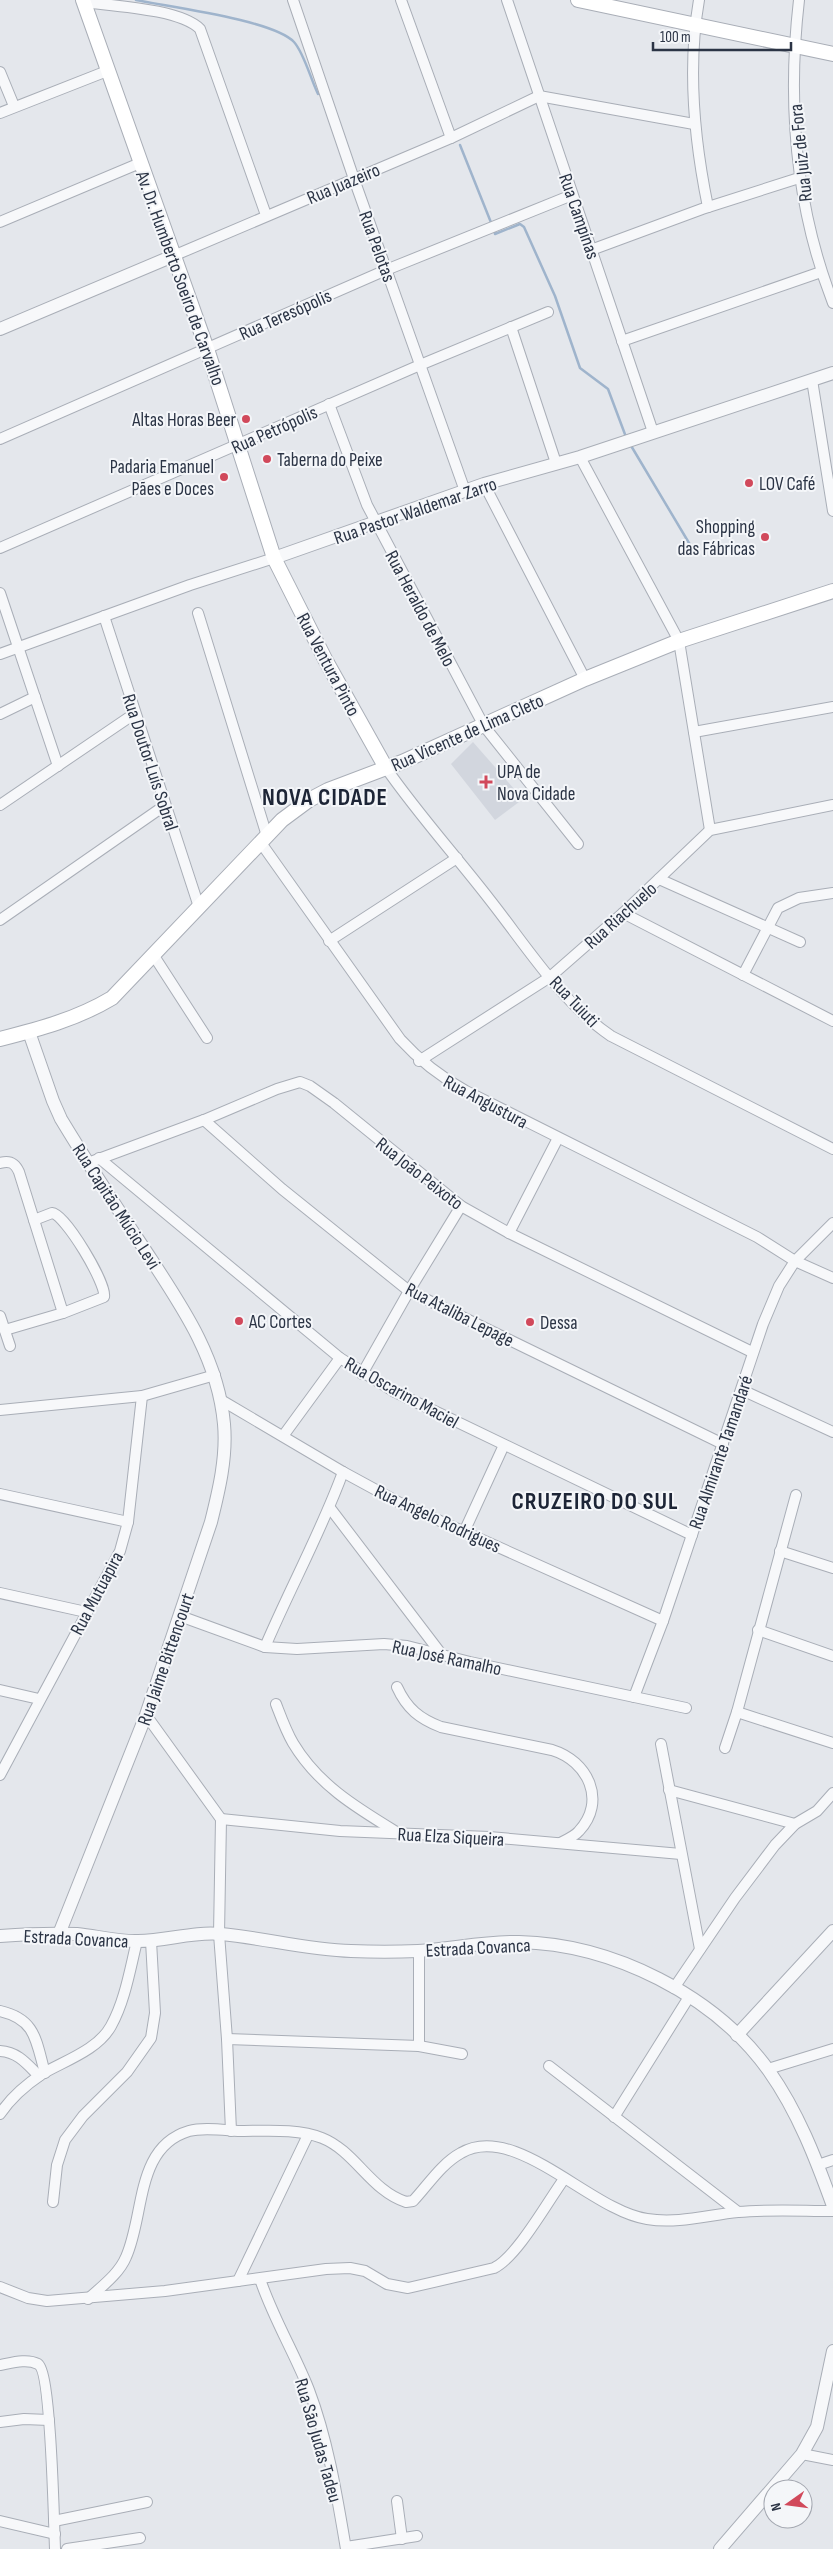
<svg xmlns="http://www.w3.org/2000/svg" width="833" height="2549" font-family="'Sofia Sans Condensed',sans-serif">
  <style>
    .built { fill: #d2d6de }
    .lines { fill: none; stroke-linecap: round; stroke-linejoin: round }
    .stream { stroke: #9fb4cc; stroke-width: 2.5 }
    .minor-casing { stroke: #a9aeb7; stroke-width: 12 }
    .tertiary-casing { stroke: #a9aeb7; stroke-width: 14 }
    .secondary-casing { stroke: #a9aeb7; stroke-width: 16 }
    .minor { stroke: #f7f8fa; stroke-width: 10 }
    .tertiary { stroke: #f7f8fa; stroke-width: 12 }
    .secondary { stroke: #fff; stroke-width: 14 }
    .poi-dot { fill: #d1495b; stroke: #f4f6f9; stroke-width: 2 }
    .labels { text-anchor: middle; stroke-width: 4; stroke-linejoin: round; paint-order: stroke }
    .street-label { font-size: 19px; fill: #2b3445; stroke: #f4f6f9 }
    .poi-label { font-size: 19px; fill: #2b3445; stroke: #f4f6f9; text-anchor: start }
    .district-label { font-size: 24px; font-weight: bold; letter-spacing: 1px; fill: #1d2536; stroke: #f4f6f9 }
  </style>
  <rect width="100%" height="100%" fill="#e4e7ec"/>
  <path class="built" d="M473,742l50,57 -28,21 -44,-56z"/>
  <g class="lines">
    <g class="stream">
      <path d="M136,0c34,7 137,20 158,42 10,11 17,38 24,52"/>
      <path d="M460,145l32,80"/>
      <path d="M494,230l1,4 25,-10 4,3 31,69 25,72 28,21 18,48"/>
      <path d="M630,444l62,104"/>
    </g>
    <g class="minor-casing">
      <g id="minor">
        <path d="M293,0l61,179 111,312"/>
        <path d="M401,0l50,138"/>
        <path d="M507,0l146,432"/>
        <path d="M699,0c-12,69 -5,139 9,207"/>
        <path d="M799,0c-12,104 -4,205 34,303"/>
        <path d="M84,2c30,4 96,7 116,27l66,186"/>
        <path d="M0,72l14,34"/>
        <path d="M0,113l107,-42"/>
        <path d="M0,222l140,-59"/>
        <path d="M591,250l111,-41 97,-31"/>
        <path d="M173,256l278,-118 88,-42 155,28"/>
        <path d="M511,327l45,136"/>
        <path d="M622,341l199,-69"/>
        <path d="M812,380l21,131"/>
        <path d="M329,404l38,101 117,221 94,118"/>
        <path d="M0,439l386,-169 186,-75"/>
        <path d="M580,457l99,184 31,189"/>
        <path d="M484,484l101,195"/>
        <path d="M0,548l420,-183 128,-53"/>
        <path d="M0,593l58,173"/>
        <path d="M198,613l69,223"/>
        <path d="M104,616l95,291"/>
        <path d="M0,654l190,-69 84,-27"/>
        <path d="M0,714l35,-17"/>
        <path d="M694,732l139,-25"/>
        <path d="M386,768c32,46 70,88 104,132 37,47 71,102 121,136l222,113"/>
        <path d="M0,805l134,-91"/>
        <path d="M261,843l139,196c20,22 39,37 66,52l291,146 38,24 38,17"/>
        <path d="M659,879l141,63"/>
        <path d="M623,913l210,108"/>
        <path d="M0,920l164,-114"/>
        <path d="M329,941l128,-83"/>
        <path d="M154,956l53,82"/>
        <path d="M743,975l35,-67 21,-10 34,-5"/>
        <path d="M419,1061l131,-84 73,-64 87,-83 123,-25"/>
        <path d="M204,1120l78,69 127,102 314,153"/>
        <path d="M99,1158l241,200 53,33 299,144"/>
        <path d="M0,1163c10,-3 15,0 19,9l44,141"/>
        <path d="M88,1163l116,-43 73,-31 23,-7 10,4 24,17 127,103 48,27 243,119"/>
        <path d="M509,1233l49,-95"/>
        <path d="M0,1316l10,30"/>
        <path d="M5,1330l58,-17 41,-16c3,-13 -39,-83 -52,-84l-18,7"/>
        <path d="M362,1374l47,-83 52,-85"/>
        <path d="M742,1390l91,42"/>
        <path d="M221,1400l122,72 57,31 263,118"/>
        <path d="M0,1410l142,-14 73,-21"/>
        <path d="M283,1436l57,-78"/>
        <path d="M0,1494l128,28"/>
        <path d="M330,1508l112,147"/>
        <path d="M464,1532l40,-87"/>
        <path d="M780,1551l53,17"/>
        <path d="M0,1593l86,19"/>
        <path d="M180,1616l85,31 32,2 87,-5 23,2 63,16 216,46"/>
        <path d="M758,1630l75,26"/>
        <path d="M265,1647c25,-59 56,-115 78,-175"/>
        <path d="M397,1687c10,22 23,32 44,40l111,23c36,11 55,51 27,81 -4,5 -13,9 -19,12"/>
        <path d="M0,1690l39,9"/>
        <path d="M634,1697l29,-76 100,-297 16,-38 16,-25 38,-38"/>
        <path d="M276,1704c5,13 10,27 17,39 25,42 64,65 105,90"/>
        <path d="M737,1712l96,31"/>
        <path d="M146,1715l75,104 -2,115 8,105 4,92"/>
        <path d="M661,1744l39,205"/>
        <path d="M725,1748l12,-36 59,-217"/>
        <path d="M0,1775l120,-224 8,-29 14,-126"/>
        <path d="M669,1790l126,34"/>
        <path d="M221,1819l119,12 149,6 192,17"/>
        <path d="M674,1988l61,-90 40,-53 20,-21 22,-13 16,-18"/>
        <path d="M0,2011c36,8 36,30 45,62"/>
        <path d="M227,2039l192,7 43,8"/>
        <path d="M419,2046v-95"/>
        <path d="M0,2051c18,1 27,13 39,25"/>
        <path d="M549,2066l189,146"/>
        <path d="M768,2069l65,-20"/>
        <path d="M0,2114c10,-15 27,-30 42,-40 22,-13 56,-24 69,-48 14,-25 19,-57 26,-85"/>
        <path d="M614,2117l75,-120"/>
        <path d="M818,2165l15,-5"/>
        <path d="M53,2202l4,-37 8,-25 18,-24 44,-44 24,-34 4,-25 -4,-72"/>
        <path d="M260,2279c13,39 34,73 49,111 19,50 28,106 37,159"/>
        <path d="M238,2281l70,-146"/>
        <path d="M0,2287l28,11 19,3 118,-10 161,-22 24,-1 15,3 22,13 21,4 86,-20c23,-11 54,-67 70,-89"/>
        <path d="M88,2299c13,-12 31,-25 38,-42 19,-42 9,-110 63,-126 14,-4 34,-1 49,0 26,0 60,-3 84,7 33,13 49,53 84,64l7,-1c15,-16 28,-37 48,-48 54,-32 130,58 186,66 31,5 61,-4 91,-7 31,-3 64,-1 95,-1"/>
        <path d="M0,2365c11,-2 27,-7 38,-1 13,8 16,161 17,185"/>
        <path d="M0,2422l24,-3 25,1"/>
        <path d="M802,2454l31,6"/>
        <path d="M397,2501l5,38"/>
        <path d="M0,2521l55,13"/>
        <path d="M54,2521l93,-19"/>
        <path d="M346,2547l71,-11"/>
        <path d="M67,2549l73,-11"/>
      </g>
    </g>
    <g class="tertiary-casing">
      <g id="tertiary">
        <path d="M0,329l173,-73"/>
        <path d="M274,558l210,-74 96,-27 253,-84"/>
        <path d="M29,1032l24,69 8,18c26,43 54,86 82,128 36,55 75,109 81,177 3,33 -5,66 -13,98l-65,193 -87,219"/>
        <path d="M0,1936c26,-2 51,-3 77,-2 19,2 39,7 58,7 29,1 57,-10 86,-7 44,4 86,16 130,17 22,1 45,1 67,0 34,-2 67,-10 101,-9 93,2 196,53 250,129 29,41 47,88 64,135"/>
        <path d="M737,2035l96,-104"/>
        <path d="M720,2549l82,-95 15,-27 16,-76"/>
      </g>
    </g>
    <g class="secondary-casing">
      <g id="secondary">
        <path d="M83,0l124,349 67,209 52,103 60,107"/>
        <path d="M578,0l255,54"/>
        <path d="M0,1039c39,-10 77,-20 112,-41l170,-178 27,-20 19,-10 74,-28 183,-83 94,-38 154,-50"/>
      </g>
    </g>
    <use href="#minor" class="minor"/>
    <use href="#tertiary" class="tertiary"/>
    <use href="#secondary" class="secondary"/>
  </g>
  <g class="poi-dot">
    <circle cx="246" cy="419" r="5"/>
    <circle cx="267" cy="459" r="5"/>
    <circle cx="224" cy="477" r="5"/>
    <circle cx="749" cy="483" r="5"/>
    <circle cx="765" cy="537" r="5"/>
    <path d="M483.5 774.5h5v5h5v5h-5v5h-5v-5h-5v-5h5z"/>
    <circle cx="239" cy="1321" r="5"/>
    <circle cx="530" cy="1322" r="5"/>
  </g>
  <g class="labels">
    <g class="street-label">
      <text transform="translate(800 153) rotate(-96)" y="7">Rua Juiz de Fora</text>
      <text transform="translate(343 183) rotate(-23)" y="7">Rua Juazeiro</text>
      <text transform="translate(580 216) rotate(71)" y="7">Rua Campínas</text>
      <text transform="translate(378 246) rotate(70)" y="7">Rua Pelotas</text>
      <text transform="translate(181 278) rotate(70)" y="7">Av. Dr. Humberto Soeiro de Carvalho</text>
      <text transform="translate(285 314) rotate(-24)" y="7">Rua Teresópolis</text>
      <text transform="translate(274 429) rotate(-24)" y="7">Rua Petrópolis</text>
      <text transform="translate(415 510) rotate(-19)" y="7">Rua Pastor Waldemar Zarro</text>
      <text transform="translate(421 608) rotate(62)" y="7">Rua Heraldo de Melo</text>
      <text transform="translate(329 664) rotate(62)" y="7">Rua Ventura Pinto</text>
      <text transform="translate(467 732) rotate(-24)" y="7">Rua Vicente de Lima Cleto</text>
      <text transform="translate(151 762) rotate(72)" y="7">Rua Doutor Luís Sobral</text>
      <text transform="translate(620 915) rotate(-42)" y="7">Rua Riachuelo</text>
      <text transform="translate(575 1001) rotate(46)" y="7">Rua Tuiuti</text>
      <text transform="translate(486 1101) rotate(28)" y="7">Rua Angustura</text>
      <text transform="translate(420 1173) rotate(38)" y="7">Rua João Peixoto</text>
      <text transform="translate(117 1206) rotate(57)" y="7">Rua Capitão Múcio Levi</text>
      <text transform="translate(460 1314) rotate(27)" y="7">Rua Ataliba Lepage</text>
      <text transform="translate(402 1392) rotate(29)" y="7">Rua Oscarino Maciel</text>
      <text transform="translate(720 1452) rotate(-71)" y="7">Rua Almirante Tamandaré</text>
      <text transform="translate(438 1518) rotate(25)" y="7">Rua Angelo Rodrigues</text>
      <text transform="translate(96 1593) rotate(-62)" y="7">Rua Mutuapira</text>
      <text transform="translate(447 1657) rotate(12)" y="7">Rua José Ramalho</text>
      <text transform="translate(165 1659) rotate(-71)" y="7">Rua Jaime Bittencourt</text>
      <text transform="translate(451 1836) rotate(3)" y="7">Rua Elza Siqueira</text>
      <text transform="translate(76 1938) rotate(3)" y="7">Estrada Covanca</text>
      <text transform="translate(478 1947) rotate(-3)" y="7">Estrada Covanca</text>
      <text transform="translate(319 2440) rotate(74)" y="7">Rua São Judas Tadeu</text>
    </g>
    <g class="poi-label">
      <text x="236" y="426" text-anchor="end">Altas Horas Beer</text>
      <text x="277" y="466">Taberna do Peixe</text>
      <text x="214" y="473" text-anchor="end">Padaria Emanuel<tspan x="214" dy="22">Pães e Doces</tspan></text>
      <text x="759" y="490">LOV Café</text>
      <text x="755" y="533" text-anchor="end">Shopping<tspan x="755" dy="22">das Fábricas</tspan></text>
      <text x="497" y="778">UPA de<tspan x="497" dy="22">Nova Cidade</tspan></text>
      <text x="249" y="1328">AC Cortes</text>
      <text x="540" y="1329">Dessa</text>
    </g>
    <g class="district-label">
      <text x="325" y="805">NOVA CIDADE</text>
      <text x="595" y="1509">CRUZEIRO DO SUL</text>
    </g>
  </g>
  <g transform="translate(788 2504) rotate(256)"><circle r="24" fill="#f4f6f9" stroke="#a4a8b1"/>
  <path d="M0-4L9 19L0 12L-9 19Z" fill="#d1495b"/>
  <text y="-8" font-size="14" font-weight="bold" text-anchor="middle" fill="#2b3445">N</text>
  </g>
  <path d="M653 42v8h138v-8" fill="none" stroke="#2b3445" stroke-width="2.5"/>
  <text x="660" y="42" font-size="15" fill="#2b3445" stroke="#f4f6f9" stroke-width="4" paint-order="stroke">100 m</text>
</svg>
